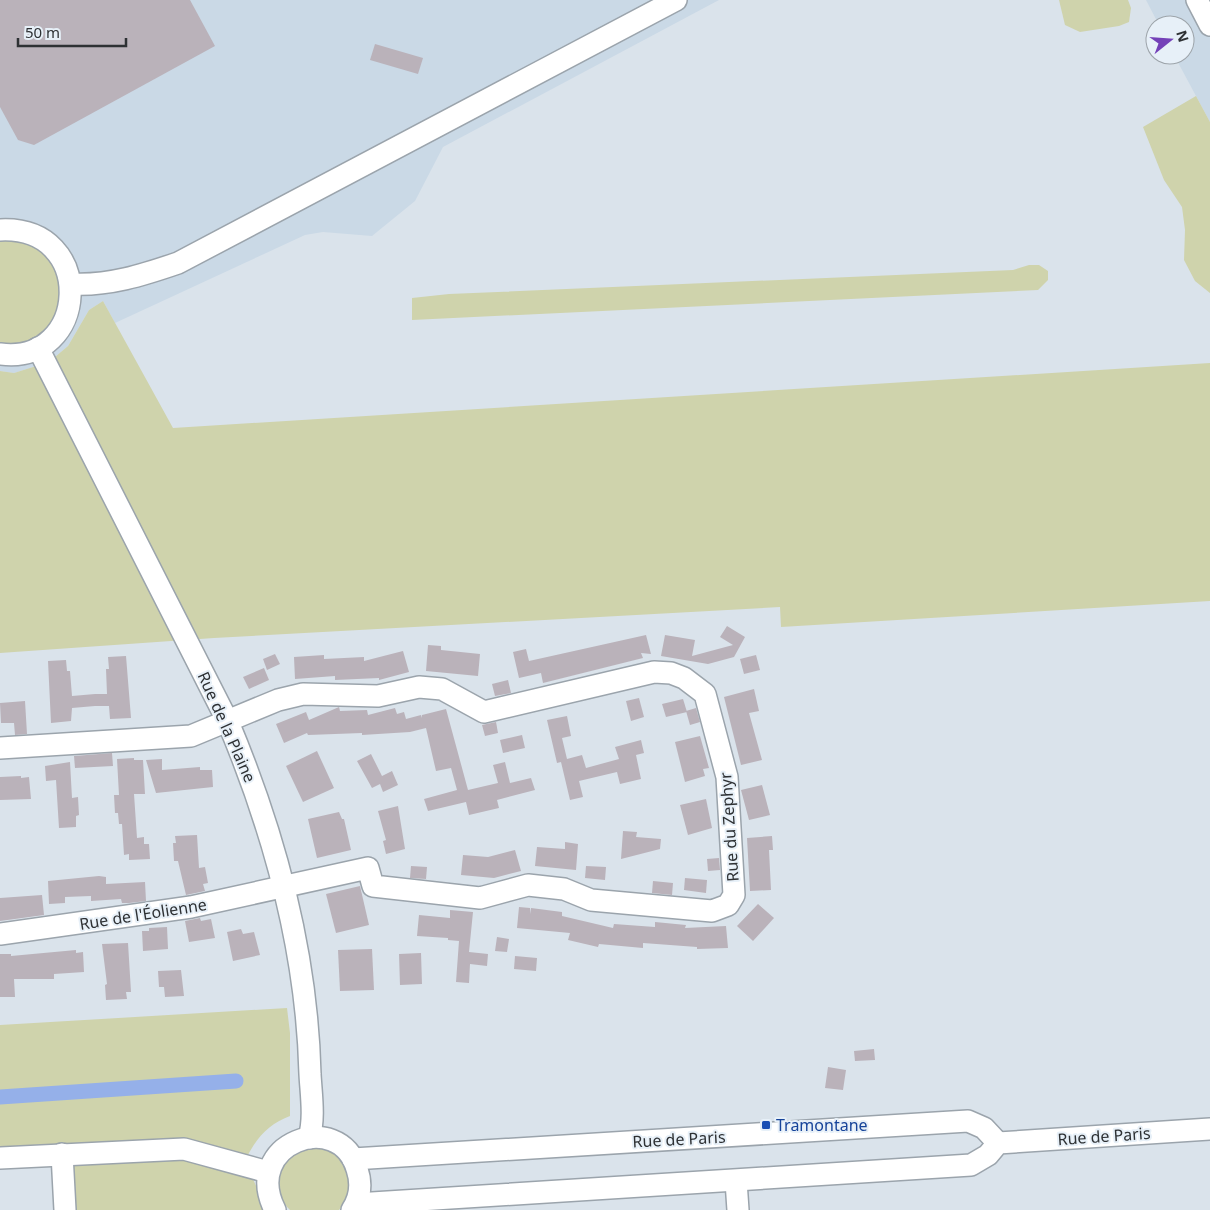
<svg xmlns="http://www.w3.org/2000/svg" width="1210" height="1210" font-family="'Noto Sans',sans-serif">
  <style>
    .built { fill: #cad9e6 }
    .green { fill: #cfd3ac }
    .lines { fill: none; stroke-linecap: round; stroke-linejoin: round }
    .canal { stroke: #95b0e9; stroke-width: 15 }
    .building { fill: #bab2ba }
    .minor-casing { stroke: #9ba4ac; stroke-width: 24 }
    .minor { stroke: #fff; stroke-width: 21 }
    .transit-dot { fill: #1a4fb4; stroke: #e7f0f8; stroke-width: 2 }
    .labels { text-anchor: middle; stroke-width: 4; stroke-linejoin: round; paint-order: stroke }
    .street-label { font-size: 16px; fill: #2e3134; stroke: #e7f0f8 }
    .transit-label { font-size: 16px; fill: #164399; stroke: #e7f0f8; text-anchor: start }
  </style>
  <rect width="100%" height="100%" fill="#dae3eb"/>
  <g class="built">
    <path d="M0,0h719l-276,147 -28,54 -43,35 -49,-4 -18,3 -190,88 -12,-22 -14,9 -21,36 -19,16 -35,11 -14,-2z"/>
    <path d="M1146,0h64v122l-36,-67h11v-30h-26z"/>
  </g>
  <g class="green">
    <path d="M1059,0h69l3,8 -2,14 -10,4 -39,6 -15,-7z"/>
    <path d="M1196,96l14,26v171l-15,-12 -11,-21 1,-30 -3,-23 -18,-27 -21,-53z"/>
    <path d="M0,240c9,1 19,0 27,3 46,14 42,84 0,100 -8,3 -19,2 -27,3z"/>
    <path d="M1029,265h10l9,6v9l-10,10 -626,30v-22l37,-4 564,-24z"/>
    <path d="M103,301l70,127 1037,-65v238l-429,26 -1,-20 -566,31 -214,15v-282l14,2 35,-11 19,-16 21,-36z"/>
    <path d="M287,1008l3,25v83c-21,8 -33,21 -43,41l-247,-7v-125z"/>
    <path d="M305,1147c7,0 18,-1 24,2 23,12 27,42 10,61h-49c-13,-13 -17,-35 -5,-50 5,-5 14,-9 20,-13z"/>
    <path d="M146,1157l52,3 54,17 15,33h-196l-2,-37 6,-8z"/>
  </g>
  <g class="lines">
    <path class="canal" d="M0,1097l236,-16"/>
  </g>
  <g class="building">
    <path d="M0,0h190l25,46 -181,99 -16,-5 -18,-33z"/>
    <path d="M375,44l48,14 -5,16 -48,-14z"/>
    <path d="M727,626l18,11 -11,20 -26,7 -47,-8 4,-21 30,5 -3,16 41,-11 -13,-8z"/>
    <path d="M646,635l5,19 -10,-1 2,5 -100,25 -2,-10 -22,5 -6,-26 13,-3 3,12z"/>
    <path d="M428,645l13,1v4l39,4 -2,22 -52,-5z"/>
    <path d="M403,651l6,21 -30,8v-2l-44,2v-4l-40,3 -1,-22 30,-2v4l40,-2v4z"/>
    <path d="M275,654l5,10 -13,6 -4,-11z"/>
    <path d="M756,655l4,15 -16,4 -4,-15z"/>
    <path d="M126,656l5,62 -21,1 -1,-13h-14l-23,2 -1,13 -20,2 -3,-62 18,-1 1,11h3l2,25 23,-2h12l-1,-25h3l-1,-12z"/>
    <path d="M264,668l5,12 -20,9 -6,-12z"/>
    <path d="M508,680l3,13 -16,3 -3,-12z"/>
    <path d="M754,689l5,22 -10,2 13,47 -21,5 -17,-68z"/>
    <path d="M639,698l5,19 -13,4 -5,-20z"/>
    <path d="M683,699l4,13 -21,5 -4,-13z"/>
    <path d="M25,701l2,33 -12,1 -1,-12h-13l-1,-20z"/>
    <path d="M339,707l1,4 27,-1 1,5 27,-7 2,6 7,-2 2,7 15,-4v3l1,-3 24,-6 22,81 30,-7 -5,-18 12,-3 5,21 21,-5 4,12 -38,10 2,8 -30,7 -3,-13 -38,9 -4,-12 33,-9 -6,-22 -15,3 -10,-43 -16,4 -48,3v-2l-54,2 -1,-2 -23,10 -8,-19 30,-12 3,8z"/>
    <path d="M696,708l4,14 -10,3 -4,-14z"/>
    <path d="M567,716l4,20 -9,2 5,21 15,-4 4,13 33,-9 -4,-12 26,-7 3,13 -8,2 5,24 -21,5 -3,-12 -38,9 4,16 -13,3 -9,-38 -4,1 -10,-43z"/>
    <path d="M496,722l2,11 -13,3 -3,-11z"/>
    <path d="M522,735l3,13 -22,5 -3,-13z"/>
    <path d="M700,736l9,32 -6,1 2,7 -20,6 -10,-40z"/>
    <path d="M317,751l17,37 -31,14 -17,-36z"/>
    <path d="M112,753l1,13 -38,2 -1,-12z"/>
    <path d="M371,754l11,22 10,-5 6,14 -15,7 -3,-8 -8,4 -15,-27z"/>
    <path d="M134,758v2h9l2,34h-11l3,44 7,-1v7h5l1,15 -21,1v-6l-5,1 -2,-31h-3l-1,-11h-3l-1,-18h5l-2,-36z"/>
    <path d="M162,759v11l38,-3v3h12l1,17 -57,6 -10,-33z"/>
    <path d="M70,762l2,36 6,-1 1,18 -3,1v11l-17,1 -3,-48 -10,1 -1,-15z"/>
    <path d="M21,776v2l8,-1 2,22 -31,1v-23z"/>
    <path d="M762,785l8,30 -21,5 -8,-30z"/>
    <path d="M706,799l6,29 -24,7 -8,-30z"/>
    <path d="M398,806l7,43 -19,5 -3,-13 3,-1 -8,-29z"/>
    <path d="M339,812l3,7h2l7,31 -34,8 -9,-39z"/>
    <path d="M623,831l14,1 -1,5 25,2 -1,10 -39,10z"/>
    <path d="M197,835l2,33 6,-1 3,16 -5,1 2,7 -19,4 -8,-34h-4l-1,-18h3l-1,-7z"/>
    <path d="M772,836l1,14h-4l2,40 -21,1 -3,-53z"/>
    <path d="M565,842l13,2 -2,26 -41,-4 2,-19 28,2z"/>
    <path d="M515,850l6,21 -27,7 -33,-3 2,-20 25,2z"/>
    <path d="M719,858l1,12 -12,1 -1,-12z"/>
    <path d="M411,866l16,1 -1,12 -16,-1z"/>
    <path d="M586,866l20,1 -1,13 -20,-2z"/>
    <path d="M99,876l7,1v7l39,-2 1,19 -17,2h-7l-1,-4 -30,2v-5l-26,1v6l-16,1 -1,-23z"/>
    <path d="M685,878l22,2 -1,13 -22,-3z"/>
    <path d="M653,881l20,2 -1,12 -20,-2z"/>
    <path d="M360,886l9,39 -33,8 -10,-39z"/>
    <path d="M42,895l2,20 -44,6v-23z"/>
    <path d="M758,904l16,14 -21,23 -16,-15z"/>
    <path d="M519,907l11,1 1,6v-6l31,4v4l51,12 1,-4 41,3v-5l31,3 -1,3 41,-2 2,22 -31,1v-2l-54,-4v5l-44,-4 -1,3 -30,-7 2,-7 -53,-5z"/>
    <path d="M450,910l23,2 -4,40 19,2 -1,12 -17,-2 -1,19 -13,-1 3,-41 -11,-1v-2l-31,-2 2,-21 31,3z"/>
    <path d="M200,918l1,3 10,-2 4,19 -26,4 -4,-21z"/>
    <path d="M167,927l1,22 -25,2 -1,-20h7v-3z"/>
    <path d="M241,929l2,5 11,-2 6,23 -27,6 -6,-29z"/>
    <path d="M497,937l12,2 -2,13 -12,-1z"/>
    <path d="M128,943l3,49h-5l1,7 -21,1 -1,-15 2,-1 -5,-40z"/>
    <path d="M372,949l2,41 -34,1 -2,-41z"/>
    <path d="M76,950v3l7,-1 1,20 -30,2v5h-40l1,18h-15v-43h11v2z"/>
    <path d="M421,953l1,31 -22,1 -1,-31z"/>
    <path d="M515,956l22,2 -1,13 -22,-2z"/>
    <path d="M181,970l3,26 -19,1 -1,-10h-5l-1,-16z"/>
    <path d="M874,1049l1,11 -20,1 -1,-10z"/>
    <path d="M828,1067l18,3 -3,20 -18,-2z"/>
  </g>
  <g class="lines">
    <g class="minor-casing">
      <g id="minor">
        <path d="M1197,0l13,25"/>
        <path d="M0,230c98,-5 89,136 0,124"/>
        <path d="M71,284c38,2 72,-9 107,-21l498,-263"/>
        <path d="M38,348l190,374c47,112 79,230 82,352 1,20 5,44 -1,64"/>
        <path d="M0,748l191,-12 87,-36 25,-6 75,2 41,-9 23,2 42,23 170,-40 17,1 13,5 21,16 22,83 7,118 -6,10 -16,6 -121,-11 -27,-11 -36,-4 -48,13 -107,-12 -5,-18 -177,39 -191,27"/>
        <path d="M62,1154l3,56"/>
        <path d="M0,1158l184,-9 84,23"/>
        <path d="M353,1159l615,-38 16,7 14,15"/>
        <path d="M736,1181l2,29"/>
        <path d="M356,1204l615,-39 17,-10 10,-12 212,-14"/>
        <path d="M275,1210c-34,-67 64,-102 82,-41 5,15 3,29 -5,41"/>
      </g>
    </g>
    <use href="#minor" class="minor"/>
  </g>
  <rect class="transit-dot" x="761" y="1120" width="10" height="10" rx="2.5"/>
  <g class="labels">
    <g class="street-label">
      <text transform="translate(227 727) rotate(66)" y="6">Rue de la Plaine</text>
      <text transform="translate(729 827) rotate(-94)" y="6">Rue du Zephyr</text>
      <text transform="translate(143 914) rotate(-9)" y="6">Rue de l'Éolienne</text>
      <text transform="translate(1104 1136) rotate(-4)" y="6">Rue de Paris</text>
      <text transform="translate(679 1139) rotate(-3)" y="6">Rue de Paris</text>
    </g>
    <g class="transit-label">
      <text x="776" y="1131">Tramontane</text>
    </g>
  </g>
  <g transform="translate(1170 40) rotate(73)"><circle r="24" fill="#e7f0f8" stroke="#9da4aa"/>
  <path d="M0-4L9 19L0 12L-9 19Z" fill="#7441b8"/>
  <text y="-8" font-size="14" font-weight="bold" text-anchor="middle" fill="#2e3134">N</text>
  </g>
  <path d="M18 38v8h108v-8" fill="none" stroke="#2e3134" stroke-width="2.5"/>
  <text x="25" y="38" font-size="15" fill="#2e3134" stroke="#e7f0f8" stroke-width="4" paint-order="stroke">50 m</text>
</svg>
